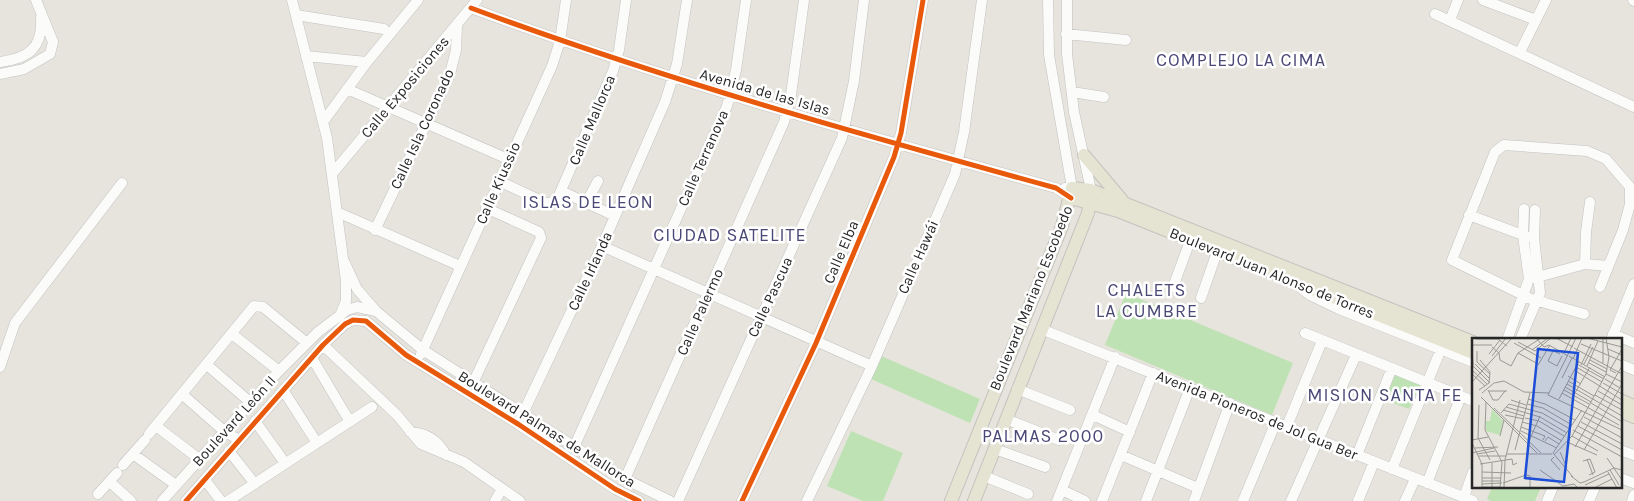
<svg xmlns="http://www.w3.org/2000/svg" width="1634" height="501" font-family="Karla,sans-serif">
	<style>
		.green { fill: #bee2b4 }
		.lines { fill: none; stroke-linecap: round; stroke-linejoin: round }
		.minor-casing { stroke: #c3c2c2; stroke-width: 11 }
		.major-casing { stroke: #c3c2bf; stroke-width: 14 }
		.minor { stroke: #fbfbfa; stroke-width: 10 }
		.major { stroke: #e5e4d2; stroke-width: 12 }
		.cycleway-casing { stroke: #fff; stroke-width: 8 }
		.cycleway { stroke: #e8590c; stroke-width: 5 }
		.labels { text-anchor: middle; stroke-width: 5; stroke-linejoin: round; paint-order: stroke }
		.street-label { font-size: 15px; fill: #272727; stroke: #fff }
		.quarter-label { font-size: 18px; letter-spacing: 1px; fill: #4a4876; stroke: #fff }
		.inset-road { fill: none; stroke: #9a9894; stroke-width: 1 }
		.view { fill: #1d4ed8; fill-opacity: 0.15; stroke: #1d4ed8; stroke-width: 2.5 }
		.inset-edge { fill: none; stroke: #272727; stroke-width: 2.5 }
	</style>
	<rect width="100%" height="100%" fill="#e6e4dc"/>
	<path class="green" d="M1126,293L1293,363L1272,415L1105,345Z
		M881,356L980,399L970,423L871,379Z
		M1395,374L1421,385L1409,409L1385,400Z
		M851,431L903,453L883,501H863L827,486Z
		M1492,487H1541L1535,501H1491L1487,499Z"/>
	<g class="lines">
		<g class="minor-casing">
			<path id="minor" d="M292,0L327,138L346,281V301L341,313
				M1048,0L1049,55L1072,188H1065
				M1067,0V54L1074,112L1091,190
				M1483,0L1536,20
				M1633,0L1634,1
				M471,8C662,79 859,134 1056,188L1071,198
				M1435,14L1634,107
				M296,15L384,29
				M1450,20L1458,0
				M1066,34L1126,40
				M1520,52L1546,0
				M306,56L367,62
				M0,62C29,58 43,48 41,17
				M0,74L24,69L50,54L53,42L36,0
				M347,89L508,159
				M1072,92L1104,97
				M323,122L367,62L418,0
				M332,174L477,0
				M499,181L546,203L556,202L613,71L619,50L626,0
				M561,191L615,216
				M586,203L598,181
				M337,212L460,266
				M1469,215L1528,237
				M375,230L450,74L456,50L457,26
				M602,246L872,366
				M344,261L357,289L376,311L423,350L625,479L670,501
				M1585,264L1608,266
				M1534,278L1585,264L1586,232L1590,202
				M1297,285L1310,295L1339,309L1473,362
				M1173,287L1190,241
				M1201,298L1217,252
				M1584,314L1531,299L1452,260L1495,152L1504,145L1587,151L1606,159L1630,187V204L1623,230L1600,287
				M1041,329L1473,501
				M1305,333L1473,401
				M232,334L279,371
				M1613,334L1634,343
				M1507,340L1529,279L1523,236L1524,209
				M1520,340L1540,293L1534,238L1535,210
				M1611,340L1634,284
				M323,345L397,415L421,444L464,462L520,501
				M421,354L552,66L560,41L566,0
				M312,358L350,422
				M1620,364L1634,370
				M207,365L250,402
				M0,367L15,323L122,183
				M474,381L541,238L539,232L486,208
				M1017,389L1070,410
				M283,390L317,443
				M183,395L224,431L239,440
				M1093,415L1130,432
				M1006,419L1059,440
				M255,421L285,463
				M518,424L602,246L665,102L677,64L687,0
				M156,426L199,459
				M1287,426L1322,341
				M410,432C427,433 438,440 446,455
				M149,434L254,306L263,307L307,343
				M575,445L727,106L736,70L746,0
				M995,449L1045,467
				M1620,450L1634,455
				M229,451L255,484
				M133,454L176,485
				M1121,455L1198,488
				M1357,455L1392,368
				M123,465L145,440
				M1392,469L1441,349
				M984,476L1028,494
				M1620,478L1634,483
				M625,479L784,122L791,95L804,0
				M205,480L221,501
				M110,482L131,501
				M1427,483L1461,396
				M1062,490L1085,501
				M98,494L117,473
				M1464,497L1473,472
				M162,501L279,371L318,332L347,310L357,307L376,311
				M186,501L323,345L345,324L353,320L366,321L406,355L518,424L615,489L639,501
				M228,501L372,407
				M495,501L502,489
				M678,501L842,138L854,81L864,0
				M742,501L816,343L894,157L901,133L923,0
				M807,501L872,366L955,174L964,132L982,0
				M1057,501L1115,357
				M1102,501L1153,373
				M1146,501L1190,388
				M1194,501L1230,403
				M1243,501L1276,422
				M1291,501L1356,355
				M1358,501L1374,462
				M1405,501L1415,479
				M1547,501L1553,487
				M1589,501L1595,487
				M1632,501L1634,495"/>
		</g>
		<g class="major-casing">
			<path id="major" d="M1084,155L1122,200
				M1071,198L1118,211L1473,353
				M1620,400L1634,406
				M1620,411L1634,417
				M951,501L1062,226L1072,188L1091,190L1473,342
				M974,501L1088,213L1091,195"/>
		</g>
		<use href="#minor" class="minor"/>
		<use href="#major" class="major"/>
		<g class="cycleway-casing">
			<path id="cycleway" d="M471,8C662,79 859,134 1056,188L1071,198
				M186,501L323,345L345,324L353,320L366,321L406,355L518,424L615,489L639,501
				M742,501L816,343L894,157L901,133L923,0"/>
		</g>
		<use href="#cycleway" class="cycleway"/>
	</g>
	<g class="labels">
		<g class="street-label">
			<text transform="translate(405 87) rotate(-50)" y="5">Calle Exposiciones</text>
			<text transform="translate(765 92) rotate(16)" y="5">Avenida de las Islas</text>
			<text transform="translate(592 120) rotate(-67)" y="5">Calle Mallorca</text>
			<text transform="translate(422 129) rotate(-65)" y="5">Calle Isla Coronado</text>
			<text transform="translate(703 158) rotate(-66)" y="5">Calle Terranova</text>
			<text transform="translate(498 183) rotate(-66)" y="5">Calle Kiussio</text>
			<text transform="translate(841 252) rotate(-67)" y="5">Calle Elba</text>
			<text transform="translate(918 257) rotate(-66)" y="5">Calle Hawái</text>
			<text transform="translate(590 271) rotate(-65)" y="5">Calle Irlanda</text>
			<text transform="translate(1272 273) rotate(22)" y="5">Boulevard Juan Alonso de Torres</text>
			<text transform="translate(770 297) rotate(-65)" y="5">Calle Pascua</text>
			<text transform="translate(1031 298) rotate(-68)" y="5">Boulevard Mariano Escobedo</text>
			<text transform="translate(700 312) rotate(-66)" y="5">Calle Palermo</text>
			<text transform="translate(1257 415) rotate(22)" y="5">Avenida Pioneros de Jol Gua Ber</text>
			<text transform="translate(234 421) rotate(-48)" y="5">Boulevard León II</text>
			<text transform="translate(547 429) rotate(32)" y="5">Boulevard Palmas de Mallorca</text>
		</g>
		<g class="quarter-label">
			<text x="1241" y="66">COMPLEJO LA CIMA</text>
			<text x="588" y="208">ISLAS DE LEON</text>
			<text x="730" y="241">CIUDAD SATELITE</text>
			<text x="1147" y="296">CHALETS<tspan x="1147" dy="21">LA CUMBRE</tspan></text>
			<text x="1385" y="401">MISION SANTA FE</text>
			<text x="1043" y="442">PALMAS 2000</text>
		</g>
	</g>
	<g transform="translate(1472 338)">
		<rect width="150" height="150" fill="#e6e4dc"/>
		<path d="M20,71L31,83L28,97L14,93V83H18Z" fill="#bee2b4"/>
		<path class="inset-road" d="M64,0L72,9L77,7L96,18M84,0L101,9M104,0L76,57L150,92M115,0L150,9M131,0V25M4,1H26L35,8M46,4L63,13L79,0M42,5L69,20M109,6L150,23M1,7H20M20,9L27,15L28,22L39,28L46,15L69,0M0,10L1,27M102,10L150,36M136,11L150,17M60,12L76,0M5,13V24L18,36M46,15L66,26M92,15L99,0M17,16L28,2M88,16L81,13L76,23L85,28L90,18M20,18L34,0M97,18L133,39M101,21L110,0M118,22L135,31M117,25L134,34M3,26L18,41M105,26L132,41M112,26L121,9M66,27L78,7M109,27L119,6M1,28L18,45M115,28L126,3M104,29L130,44M0,32L15,46M102,32L150,62M144,35L138,32L150,11M0,36L13,48M134,36L150,44M96,38L109,46M90,40L100,20M133,41L148,50M96,43L122,58M0,44L40,0M131,45L150,56M95,46L150,78M93,49L119,64M7,52L17,45L18,34L8,22M16,52L21,62H26L33,53M92,52L117,66M17,53H35M126,53L150,67M10,55L22,45L32,43L52,54L77,55M90,55L147,87M123,57L150,72M9,59L65,115M100,60L118,29M56,61L73,66L103,82M87,61L107,23M39,62L54,67M14,64L13,92L30,124L28,150M119,65L149,83M55,66L71,70L100,87M7,67L6,100L18,122M34,69L68,79L95,95M22,70L69,115M31,72L52,78M29,75L37,66L70,75L98,91M113,75L134,36L137,19L134,0M33,77L52,81M112,79L150,100M53,80L67,83L92,98M50,84L65,88L90,103M109,84L150,106M106,88L150,112M49,89L73,98L71,102M101,92L150,119M49,93L85,110M28,98L32,82M100,98L126,113M0,102L16,99M57,103L68,78M73,103L76,99L87,106M95,104L125,117M0,105L10,126V150M103,109L150,28M3,110L26,109M43,112L58,55M112,112L150,46M88,114L95,130M0,115L22,110M5,116L23,113M34,116H80M82,117L100,98L114,73M7,118H34M82,119L79,122L88,132M135,120L150,142M115,121L121,137M111,123L118,121L123,134L117,137M8,126L40,121L41,127L45,125M68,132L91,148L102,146L106,150M138,132L147,147M10,134L39,135M136,134L145,150M54,137L58,138V150M99,138L108,145L112,144M101,139L81,115L110,72M10,140H29M10,143H28M112,144L142,130L150,132M31,145L54,137M10,146L30,145M113,147L137,136M10,149H28M20,150V125M32,150L33,122L48,62M122,150L140,141"/>
		<path class="view" d="M66,11L106,15L92,144L53,140Z"/>
		<rect width="150" height="150" class="inset-edge"/>
	</g>
</svg>
